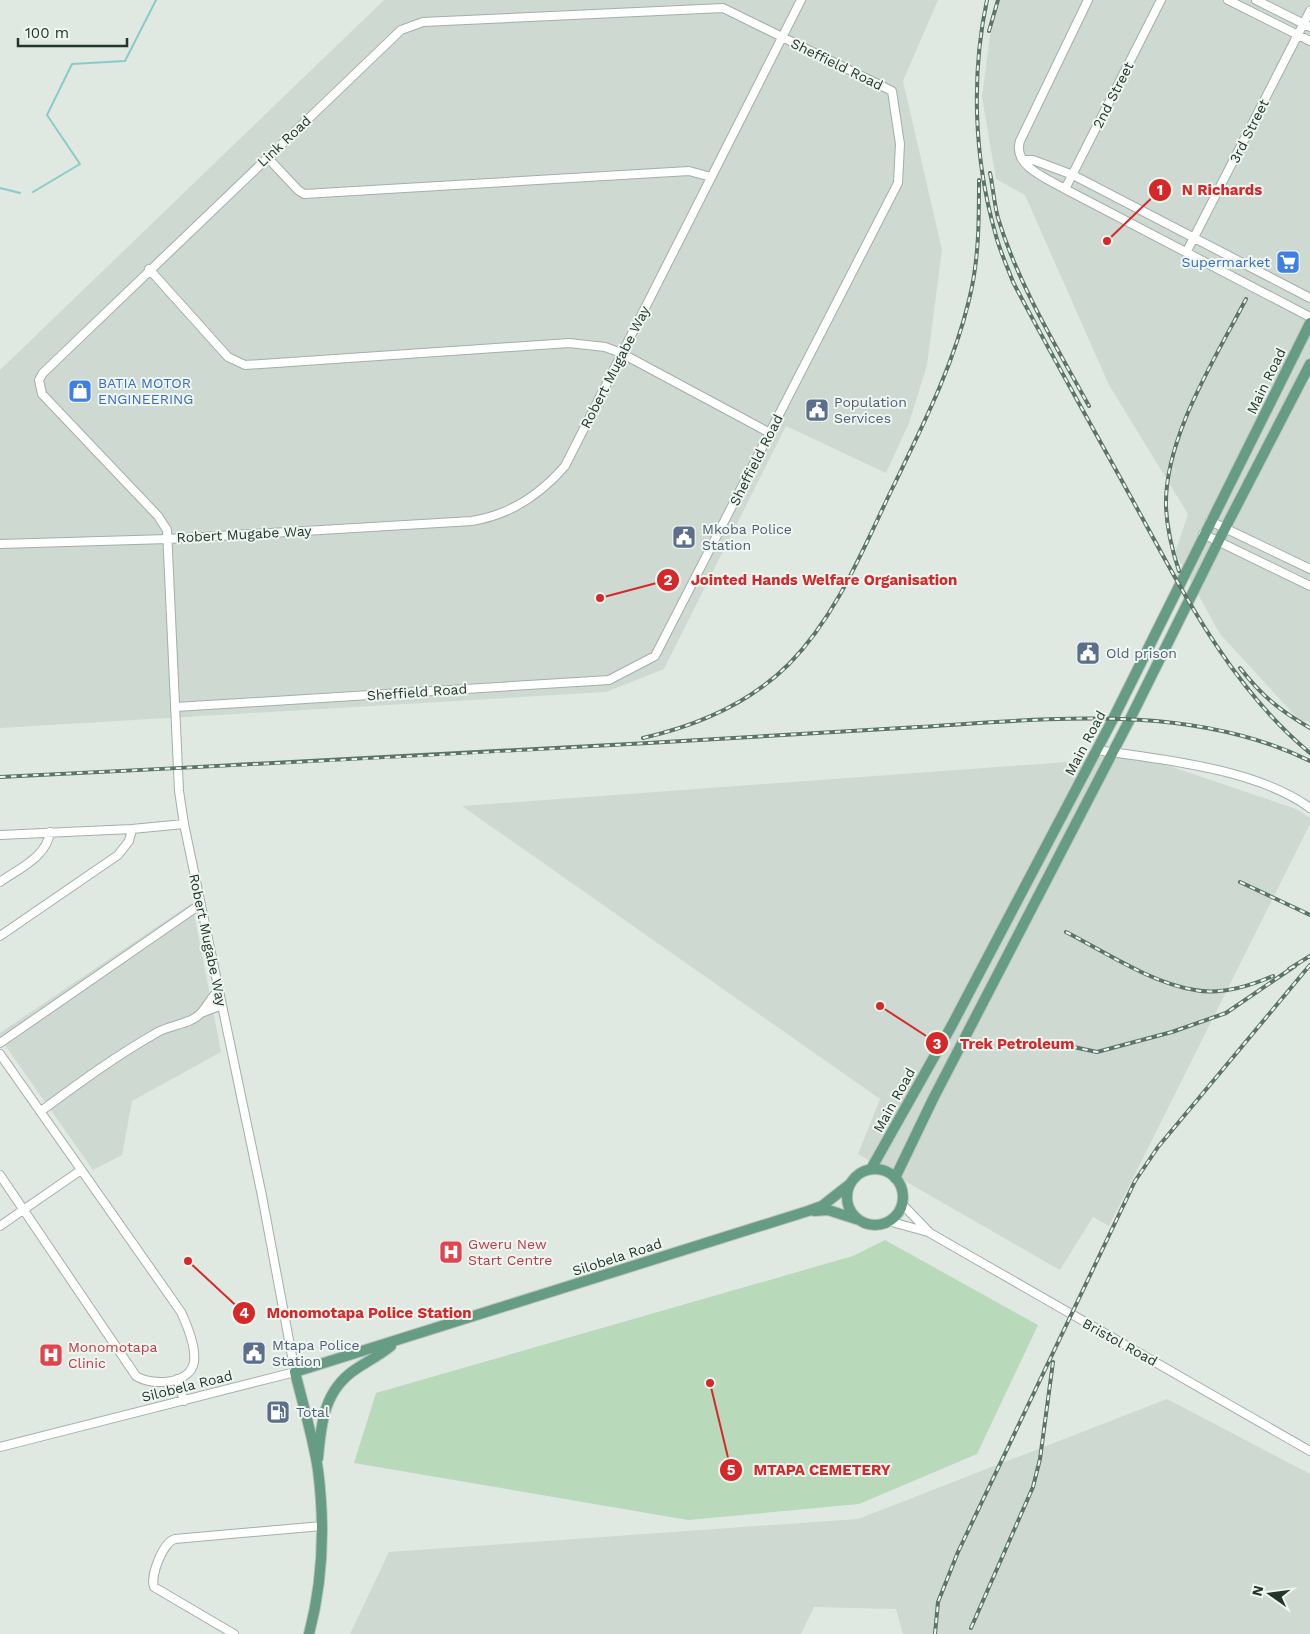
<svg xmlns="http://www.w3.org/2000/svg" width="1310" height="1634" font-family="'Work Sans',sans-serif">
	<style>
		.built { fill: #cdd9d1 }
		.green { fill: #b8d9ba }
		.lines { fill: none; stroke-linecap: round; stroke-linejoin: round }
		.stream { stroke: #89cbc8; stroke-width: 2 }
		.minor-casing { stroke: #a2b0a8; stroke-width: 10 }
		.major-casing { stroke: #bcc3c0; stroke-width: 12 }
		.minor { stroke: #fff; stroke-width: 8 }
		.major { stroke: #669c83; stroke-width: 10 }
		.rail-casing { stroke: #5b7368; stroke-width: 4 }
		.rail { stroke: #eff6f1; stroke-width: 2; stroke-dasharray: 5.5; stroke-linecap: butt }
		.labels { text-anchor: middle; stroke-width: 4; stroke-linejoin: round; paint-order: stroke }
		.street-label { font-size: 14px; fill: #21372d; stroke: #eff6f1 }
		.shop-label { font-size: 14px; fill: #366cbe; stroke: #eff6f1; text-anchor: end }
		.service-label { font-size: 14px; fill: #4e5e75; stroke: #eff6f1; text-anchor: start }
		.health-label { font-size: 14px; fill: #be3a42; stroke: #eff6f1; text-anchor: start }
		.leader { fill: none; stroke: #d62828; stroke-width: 2 }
		.callout-dot { fill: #d62828; stroke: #eff6f1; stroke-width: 2 }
		.mark-label { font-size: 15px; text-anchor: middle; font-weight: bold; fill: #fff }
		.callout-label { font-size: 15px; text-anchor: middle; font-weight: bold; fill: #d62828; stroke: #eff6f1; stroke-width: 4; stroke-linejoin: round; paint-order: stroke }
	</style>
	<rect width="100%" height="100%" fill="#dfe9e2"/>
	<path class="built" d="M384,0H938L903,81L942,250L927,365L909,423L886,473L786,426L664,669L606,692L0,728V370Z
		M999,0H1310V722L1299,720L1220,634L1175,553L1188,514L1109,385L1025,195L996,179L982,97L992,19Z
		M1128,752L1296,809L1310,818V824L1109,1226L1093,1217L1060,1270L858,1154L880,1099L462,806L1067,762Z
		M192,903L221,1052L132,1101L122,1155L93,1170L0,1038V1033Z
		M1167,1399L1310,1474V1634H903L896,1609L814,1607L801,1634H350L389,1552L858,1519Z"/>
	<path class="green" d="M885,1240L1038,1325L977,1454L859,1504L688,1520L354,1463L376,1393L853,1256Z"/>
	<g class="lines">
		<path class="stream" d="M0,188L20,193
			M33,192L80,164L47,115L72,64L125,61L156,0"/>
		<g class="minor-casing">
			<path id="minor" d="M1088,0L1020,141C1012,166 1048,179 1065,189L1310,317
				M1228,0L1310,41
				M1256,0L1310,27
				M267,157L298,190L304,194L689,171L711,177
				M1023,160H1033L1073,175L1310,298
				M1065,189L1161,0
				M1187,251L1310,11
				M149,269L228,357L245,365L569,343L605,347L621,353L770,433
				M1210,521L1310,569
				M1203,534L1310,586
				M0,544L168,539L472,521C509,515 540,495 565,466L801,0
				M1096,750C1160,759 1258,769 1310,808
				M0,835L132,829L184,824
				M0,882C18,869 47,857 50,832
				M0,936L118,855L129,841L132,829
				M201,1013L222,1005
				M0,1043L201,904
				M0,1054L181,1312C187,1325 196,1348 194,1362C190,1385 151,1386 136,1376L0,1175
				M41,1111C79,1083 117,1055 158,1032C171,1025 190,1024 200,1014C207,1007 211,997 219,990
				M902,1204L930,1233L1310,1451
				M888,1221L928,1232
				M0,1226L81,1170
				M177,1379L184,1401
				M0,1447L295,1372L262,1196L184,824L179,791L167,530L158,516L42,394L39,380L43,373L401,30L423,22L723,8L892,91L900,144L898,183L655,656L609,680L176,707
				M234,1634L154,1587C150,1576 163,1542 175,1539L322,1526"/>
		</g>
		<g class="major-casing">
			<path id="major" d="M871,1169L952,1025L1113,719L1310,323
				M847 1197a28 28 0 1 1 56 0a28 28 0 1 1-56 0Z
				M895,1178L933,1099L1130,719L1218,542L1310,364
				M814,1211L828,1210L856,1219
				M318,1458C321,1423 324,1390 356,1369C368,1361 380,1355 391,1346
				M309,1634C323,1581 325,1525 318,1470C313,1437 303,1405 295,1372L808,1211L822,1206L850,1184"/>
		</g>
		<use href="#minor" class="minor"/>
		<use href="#major" class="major"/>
		<g class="rail-casing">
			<path id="rail" d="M987,0C971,75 974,158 995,232C999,249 1007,266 1013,282C1052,356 1093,428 1133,501C1182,590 1230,687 1310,753
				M989,31L998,0
				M990,173C993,187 994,203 998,218C1018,284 1056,346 1089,406
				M1179,571C1172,550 1167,529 1166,507C1164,438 1215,359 1246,299
				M1240,668C1262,696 1279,710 1310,728
				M643,738C696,726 750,703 789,664C837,615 863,549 892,489C922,427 953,367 969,300C979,261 979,220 979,180
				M0,777C216,766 432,756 648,743C738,738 829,732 919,727C1049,719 1189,702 1310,761
				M1240,882L1310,915
				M1066,932C1105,952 1151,983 1195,990C1220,995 1250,986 1273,976
				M1289,969L1310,956
				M1050,1042L1097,1052L1172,1032L1226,1013L1295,966
				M971,1628L1033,1487L1040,1459L1053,1362
				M935,1634L938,1602L958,1552L1135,1181L1158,1147L1310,965"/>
		</g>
		<use href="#rail" class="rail"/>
	</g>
	<defs>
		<g id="supermarket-square" transform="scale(1.25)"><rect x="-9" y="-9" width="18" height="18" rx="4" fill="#3f7fe0" stroke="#eff6f1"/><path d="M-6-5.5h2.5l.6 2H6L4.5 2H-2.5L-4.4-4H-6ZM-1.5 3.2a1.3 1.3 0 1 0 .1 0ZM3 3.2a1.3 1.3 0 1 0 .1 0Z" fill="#fff"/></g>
		<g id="shop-square" transform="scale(1.25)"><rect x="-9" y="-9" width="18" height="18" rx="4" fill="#3f7fe0" stroke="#eff6f1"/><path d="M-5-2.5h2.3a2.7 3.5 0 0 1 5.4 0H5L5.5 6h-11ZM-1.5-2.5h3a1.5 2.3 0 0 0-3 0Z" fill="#fff"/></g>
		<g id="civic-square" transform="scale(1.25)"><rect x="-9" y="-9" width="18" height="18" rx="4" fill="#5c6f8a" stroke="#eff6f1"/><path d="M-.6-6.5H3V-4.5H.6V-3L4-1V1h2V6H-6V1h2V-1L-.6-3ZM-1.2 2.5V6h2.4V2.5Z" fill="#fff"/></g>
		<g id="hospital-square" transform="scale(1.25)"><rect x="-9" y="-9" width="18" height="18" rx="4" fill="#e0444e" stroke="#eff6f1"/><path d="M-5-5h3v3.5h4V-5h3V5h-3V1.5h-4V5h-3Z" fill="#fff"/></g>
		<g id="fuel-square" transform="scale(1.25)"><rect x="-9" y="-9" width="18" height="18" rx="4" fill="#5c6f8a" stroke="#eff6f1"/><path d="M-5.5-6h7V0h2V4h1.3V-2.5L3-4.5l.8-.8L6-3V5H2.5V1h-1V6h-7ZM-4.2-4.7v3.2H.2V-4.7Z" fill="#fff"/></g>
	</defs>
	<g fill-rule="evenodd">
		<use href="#supermarket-square" x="1288" y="262"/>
		<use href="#shop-square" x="80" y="391"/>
		<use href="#civic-square" x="817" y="410"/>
		<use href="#civic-square" x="684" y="537"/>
		<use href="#civic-square" x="1088" y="653"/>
		<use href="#hospital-square" x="451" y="1252"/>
		<use href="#civic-square" x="254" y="1353"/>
		<use href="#hospital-square" x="51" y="1355"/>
		<use href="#fuel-square" x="278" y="1412"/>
	</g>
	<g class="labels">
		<g class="street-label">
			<text transform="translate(837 64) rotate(26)" y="5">Sheffield Road</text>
			<text transform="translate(1113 95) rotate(-63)" y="5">2nd Street</text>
			<text transform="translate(1249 131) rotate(-63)" y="5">3rd Street</text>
			<text transform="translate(284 141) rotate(-43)" y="5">Link Road</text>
			<text transform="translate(615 367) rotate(-63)" y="5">Robert Mugabe Way</text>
			<text transform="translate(1266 381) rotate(-64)" y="5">Main Road</text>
			<text transform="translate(756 460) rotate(-63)" y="5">Sheffield Road</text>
			<text transform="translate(244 534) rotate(-3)" y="5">Robert Mugabe Way</text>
			<text transform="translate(417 692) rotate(-4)" y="5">Sheffield Road</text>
			<text transform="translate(1085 743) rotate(-62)" y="5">Main Road</text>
			<text transform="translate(208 940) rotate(78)" y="5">Robert Mugabe Way</text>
			<text transform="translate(894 1100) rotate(-61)" y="5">Main Road</text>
			<text transform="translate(617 1257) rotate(-18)" y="5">Silobela Road</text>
			<text transform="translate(1120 1342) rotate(29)" y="5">Bristol Road</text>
			<text transform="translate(187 1386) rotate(-14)" y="5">Silobela Road</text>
		</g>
		<g class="shop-label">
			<text x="1270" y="267">Supermarket</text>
			<text x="98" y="388" text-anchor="start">BATIA MOTOR<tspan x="98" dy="16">ENGINEERING</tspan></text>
		</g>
		<g class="service-label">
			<text x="834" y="407">Population<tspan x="834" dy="16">Services</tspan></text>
			<text x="702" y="534">Mkoba Police<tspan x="702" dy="16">Station</tspan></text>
			<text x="1106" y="658">Old prison</text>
			<text x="272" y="1350">Mtapa Police<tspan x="272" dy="16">Station</tspan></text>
			<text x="296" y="1417">Total</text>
		</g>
		<g class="health-label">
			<text x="468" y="1249">Gweru New<tspan x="468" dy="16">Start Centre</tspan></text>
			<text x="68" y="1352">Monomotapa<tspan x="68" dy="16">Clinic</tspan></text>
		</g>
	</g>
	<path class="leader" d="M1107 241L1160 190M600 598L668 580M880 1006L937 1043M188 1261L244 1313M710 1383L731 1470"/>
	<g class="callout-dot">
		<circle cx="1107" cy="241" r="5"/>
		<circle cx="600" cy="598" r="5"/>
		<circle cx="880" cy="1006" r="5"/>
		<circle cx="188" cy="1261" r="5"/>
		<circle cx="710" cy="1383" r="5"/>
		<circle cx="1160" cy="190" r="12"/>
		<circle cx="668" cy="580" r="12"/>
		<circle cx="937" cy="1043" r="12"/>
		<circle cx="244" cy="1313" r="12"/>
		<circle cx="731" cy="1470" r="12"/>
	</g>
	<g class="mark-label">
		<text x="1160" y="195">1</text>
		<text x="668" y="585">2</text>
		<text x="937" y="1049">3</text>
		<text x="244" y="1318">4</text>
		<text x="731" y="1475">5</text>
	</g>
	<g class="callout-label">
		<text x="1222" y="195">N Richards</text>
		<text x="824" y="585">Jointed Hands Welfare Organisation</text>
		<text x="1017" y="1049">Trek Petroleum</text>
		<text x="369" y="1318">Monomotapa Police Station</text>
		<text x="822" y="1475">MTAPA CEMETERY</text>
	</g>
	<g transform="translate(1270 1594) rotate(284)" stroke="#eff6f1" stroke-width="4" paint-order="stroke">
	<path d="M0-4L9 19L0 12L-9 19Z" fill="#21372d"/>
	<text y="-8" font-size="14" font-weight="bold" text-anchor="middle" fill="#21372d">N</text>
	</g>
	<path d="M18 38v8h109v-8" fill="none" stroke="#21372d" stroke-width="2.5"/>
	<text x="25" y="38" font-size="15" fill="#21372d" stroke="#eff6f1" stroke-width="4" paint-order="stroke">100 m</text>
</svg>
